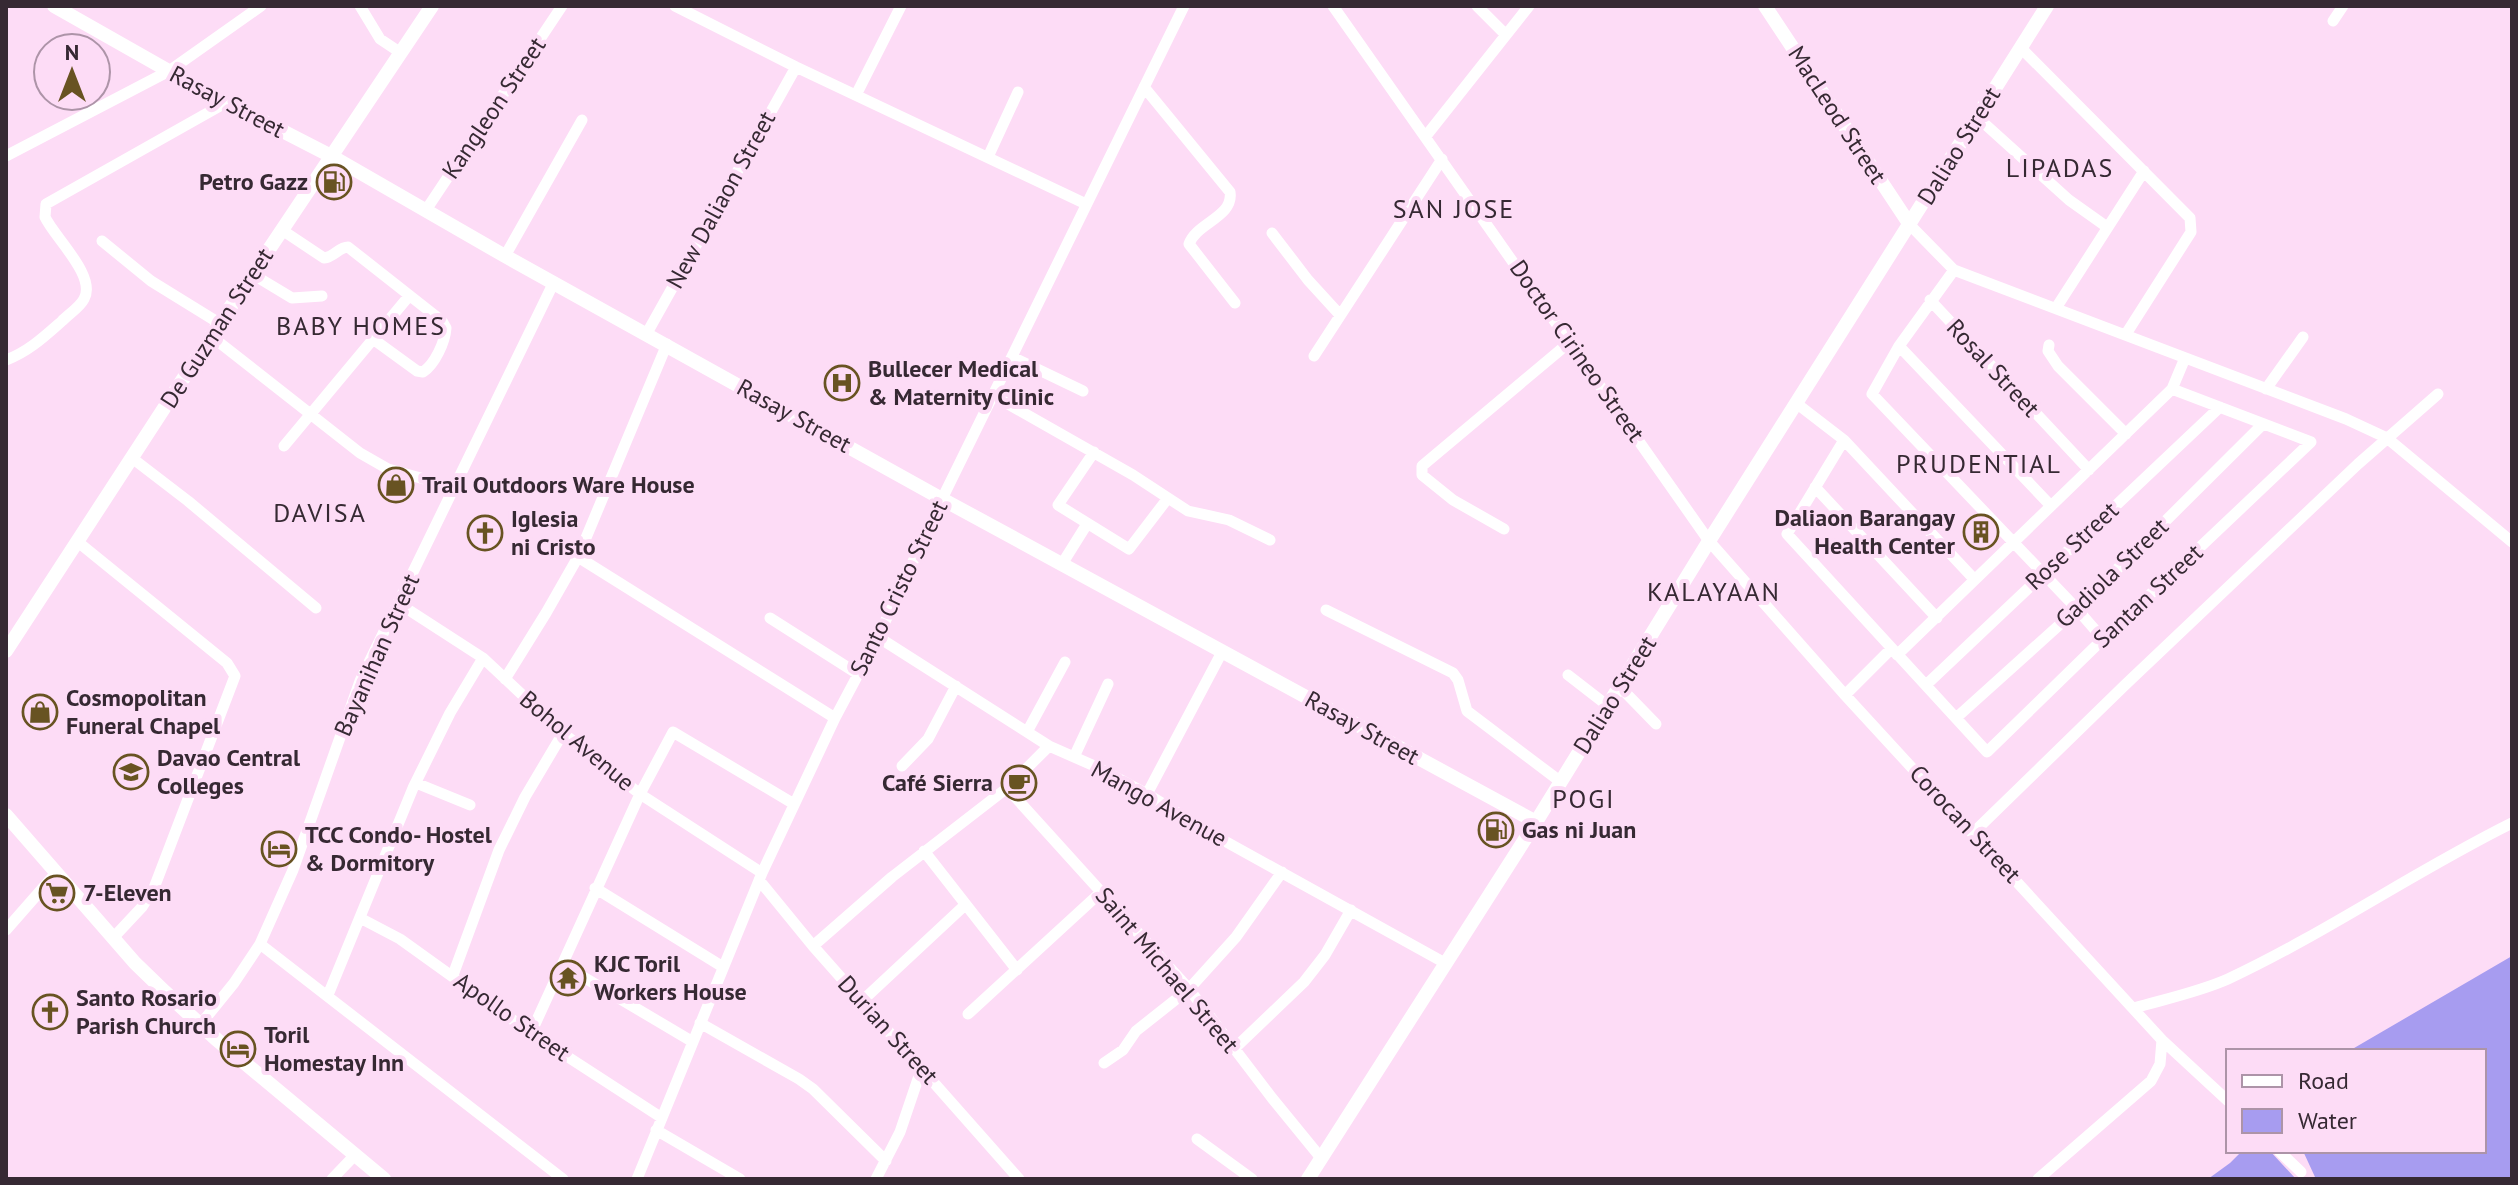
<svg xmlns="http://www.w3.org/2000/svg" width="2518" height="1185" font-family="'PT Sans',sans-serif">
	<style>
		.water { fill: #a79cf0 }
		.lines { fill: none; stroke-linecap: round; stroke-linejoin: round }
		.minor { stroke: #fff; stroke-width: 11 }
		.tertiary { stroke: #fff; stroke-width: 14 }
		.labels { text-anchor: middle; stroke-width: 8; stroke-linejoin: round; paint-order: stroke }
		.street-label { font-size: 24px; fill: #362933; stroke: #fddcf6 }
		.poi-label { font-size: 24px; font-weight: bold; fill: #362933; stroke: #fddcf6; text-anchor: start }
		.neighbourhood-label { font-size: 26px; letter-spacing: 2px; fill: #362933; stroke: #fddcf6 }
	</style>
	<rect width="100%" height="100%" fill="#fddcf6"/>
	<path class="water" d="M2512,956V1179H2313L2315,1177L2303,1151H2484V1051H2349Z
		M2242,1151H2270L2296,1179H2208L2230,1163Z"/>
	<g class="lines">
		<path class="minor" d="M360,6L380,39L401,53
			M675,6L796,67L1086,204
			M1333,6L1709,541L1845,695L2162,1040L2228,1101
			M1477,6L1506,35
			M2333,21L2343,6
			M2021,48L2190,218L2191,232L2126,334
			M1144,87L1230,192C1234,217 1196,223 1189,244L1235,303
			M856,95L901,6
			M1976,116L2069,200L2107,227
			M1426,136L1529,6
			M6,156L169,71L261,6
			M988,157L1018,92
			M426,210L562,6
			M1910,225L1954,270L2346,419L2387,438L2512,542
			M282,230L324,258C334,257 339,247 348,247L442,321L446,328C445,342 435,364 423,372L417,371L373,339
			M1272,233L1308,280L1340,315
			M102,241L151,281L219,323
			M505,256L582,120
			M1954,270L1899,346L1872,394L2077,609L2103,639
			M252,274L292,298L322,296
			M1930,300L2089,470
			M2056,308L2144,171
			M647,333L796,67
			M211,336L360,453L388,469L453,487
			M2049,345L2048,351L2058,366L2126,434
			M1899,346L2051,506
			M1314,356L1442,159
			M1012,357L1083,391
			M6,360C28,352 45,336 62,321C69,314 80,307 84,299C97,276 54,237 45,217L46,204L227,102
			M2266,389L2303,337
			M994,396L1133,475L1188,511L1229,520L1270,540
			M1796,403L1844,440L1974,579
			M1844,440L1787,534L1987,752L2103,639L2311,442L2172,389
			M284,446L409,296
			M1094,452L1058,505L1129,549L1168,498
			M132,458L188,501L316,608
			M1815,487L1937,618
			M1504,529L1453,500L1422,475V466L1571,341
			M78,542L227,663L235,676L154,888L142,907L113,938
			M578,557L835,718
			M1062,564L1087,524
			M398,603L483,658L563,733L640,794L762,873
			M1326,610L1453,673L1458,680L1467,711L1561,782
			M770,618L858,674
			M878,637L1049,746L1099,768L1147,794L1212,834L1445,963
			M1897,655L2172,389L2185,358
			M1568,675L1608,706
			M505,679L546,613L578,557L667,344
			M1926,685L2220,407
			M1620,687L1656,724
			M1845,695L1891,649
			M1956,718L2077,609L2263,424
			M1027,732L1065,662
			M1074,757L1108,684
			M902,766L928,739L956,686
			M416,783L470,805
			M1007,788L1189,989L1272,1098L1321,1158
			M1147,794L1222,652
			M1973,833L2125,685L2358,464L2438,394
			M924,851L1017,970
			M759,880L813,946L1019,1179
			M595,888L723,967
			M360,918L400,939L531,1033L662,1118
			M6,930L56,873
			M260,944L563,1179
			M813,946L892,877L1007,788L1049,746
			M563,965L693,1042
			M453,975L499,850L525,797L563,733
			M328,995L413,788L450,713L483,658
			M862,1001L965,905
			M2134,1008C2165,999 2199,992 2228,979C2326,933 2415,871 2512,823
			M968,1014L1101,892
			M700,1023L799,1079L813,1089L886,1161
			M200,1025L234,983L260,944L293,870L360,681L554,282
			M531,1033L640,794L673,732L794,804
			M1235,1048L1304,982L1325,955L1351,910
			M1104,1063L1123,1050L1136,1031L1189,989L1236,937L1282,872
			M656,1130L740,1179
			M1197,1139L1252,1179
			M2279,1151L2301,1172
			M332,1179L355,1155
			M637,1179L762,873L835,718L878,637L942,499L1184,6
			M876,1179L900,1132L922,1067
			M2038,1179L2151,1081L2160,1064L2162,1040"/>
		<path class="tertiary" d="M54,6L197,87L333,157L505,256L942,499L1536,822
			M1765,6L1910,225
			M6,651L211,336L432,6
			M6,815L135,963L165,992L216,1039L384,1179
			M1308,1179L1536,822L1709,541L2047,6"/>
	</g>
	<defs>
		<g id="fuel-ring" transform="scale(1.8)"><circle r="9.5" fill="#fddcf6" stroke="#685322" stroke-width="1.5"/><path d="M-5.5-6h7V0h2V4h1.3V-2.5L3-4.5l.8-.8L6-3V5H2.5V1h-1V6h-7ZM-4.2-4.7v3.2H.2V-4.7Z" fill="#685322"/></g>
		<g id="hospital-ring" transform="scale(1.8)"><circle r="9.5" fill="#fddcf6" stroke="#685322" stroke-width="1.5"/><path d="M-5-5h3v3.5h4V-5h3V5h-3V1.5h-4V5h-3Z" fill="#685322"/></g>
		<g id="shop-ring" transform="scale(1.8)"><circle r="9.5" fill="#fddcf6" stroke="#685322" stroke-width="1.5"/><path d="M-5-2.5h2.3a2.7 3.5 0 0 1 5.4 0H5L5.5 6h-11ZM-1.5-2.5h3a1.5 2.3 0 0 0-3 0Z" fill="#685322"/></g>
		<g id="building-ring" transform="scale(1.8)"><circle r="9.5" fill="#fddcf6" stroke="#685322" stroke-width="1.5"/><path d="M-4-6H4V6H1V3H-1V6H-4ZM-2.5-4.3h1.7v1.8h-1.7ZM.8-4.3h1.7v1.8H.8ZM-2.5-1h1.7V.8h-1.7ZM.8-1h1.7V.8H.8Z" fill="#685322"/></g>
		<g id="church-ring" transform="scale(1.8)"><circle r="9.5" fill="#fddcf6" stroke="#685322" stroke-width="1.5"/><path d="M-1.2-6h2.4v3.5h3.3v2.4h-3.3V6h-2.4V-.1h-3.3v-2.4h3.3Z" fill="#685322"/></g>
		<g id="university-ring" transform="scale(1.8)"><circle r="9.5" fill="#fddcf6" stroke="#685322" stroke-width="1.5"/><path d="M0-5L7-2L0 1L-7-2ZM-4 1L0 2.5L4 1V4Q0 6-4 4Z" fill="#685322"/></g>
		<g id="cafe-ring" transform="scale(1.8)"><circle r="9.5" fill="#fddcf6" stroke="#685322" stroke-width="1.5"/><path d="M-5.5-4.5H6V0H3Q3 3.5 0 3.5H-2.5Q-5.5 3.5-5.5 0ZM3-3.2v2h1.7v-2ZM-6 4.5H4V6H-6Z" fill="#685322"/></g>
		<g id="hotel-ring" transform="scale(1.8)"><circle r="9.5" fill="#fddcf6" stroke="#685322" stroke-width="1.5"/><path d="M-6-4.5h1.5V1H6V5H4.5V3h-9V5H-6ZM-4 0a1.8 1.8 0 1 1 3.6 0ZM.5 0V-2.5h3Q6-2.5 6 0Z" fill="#685322"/></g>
		<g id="supermarket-ring" transform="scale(1.8)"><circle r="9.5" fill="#fddcf6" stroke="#685322" stroke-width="1.5"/><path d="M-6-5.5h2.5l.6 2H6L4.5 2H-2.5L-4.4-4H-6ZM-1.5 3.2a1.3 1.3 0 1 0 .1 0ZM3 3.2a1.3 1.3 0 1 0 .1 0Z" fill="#685322"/></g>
		<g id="temple-ring" transform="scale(1.8)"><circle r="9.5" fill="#fddcf6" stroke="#685322" stroke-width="1.5"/><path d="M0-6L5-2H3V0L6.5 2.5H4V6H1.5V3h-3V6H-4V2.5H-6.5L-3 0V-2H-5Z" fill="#685322"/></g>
	</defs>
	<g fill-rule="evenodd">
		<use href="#fuel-ring" x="334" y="182"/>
		<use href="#hospital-ring" x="842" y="383"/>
		<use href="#shop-ring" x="396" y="485"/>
		<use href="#building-ring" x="1981" y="532"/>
		<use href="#church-ring" x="485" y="533"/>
		<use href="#shop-ring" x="40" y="712"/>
		<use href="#university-ring" x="131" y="772"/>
		<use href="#cafe-ring" x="1019" y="783"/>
		<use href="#fuel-ring" x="1496" y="830"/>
		<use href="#hotel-ring" x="279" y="849"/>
		<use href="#supermarket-ring" x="57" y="893"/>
		<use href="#temple-ring" x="568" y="978"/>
		<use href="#church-ring" x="50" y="1012"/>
		<use href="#hotel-ring" x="238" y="1049"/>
	</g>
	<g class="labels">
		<g class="street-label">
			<text transform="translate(227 102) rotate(28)" y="8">Rasay Street</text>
			<text transform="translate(494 108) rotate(-56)" y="8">Kangleon Street</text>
			<text transform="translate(1837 115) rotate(57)" y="8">MacLeod Street</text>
			<text transform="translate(1959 146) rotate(-58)" y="8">Daliao Street</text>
			<text transform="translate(721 200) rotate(-61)" y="8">New Daliaon Street</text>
			<text transform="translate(217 328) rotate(-57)" y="8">De Guzman Street</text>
			<text transform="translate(1577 351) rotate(55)" y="8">Doctor Cirineo Street</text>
			<text transform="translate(1993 368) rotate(47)" y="8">Rosal Street</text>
			<text transform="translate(794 416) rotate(29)" y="8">Rasay Street</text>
			<text transform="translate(2072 546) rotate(-43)" y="8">Rose Street</text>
			<text transform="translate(2112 573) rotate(-44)" y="8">Gadiola Street</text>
			<text transform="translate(899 588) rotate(-64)" y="8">Santo Cristo Street</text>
			<text transform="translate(2148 596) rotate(-43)" y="8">Santan Street</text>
			<text transform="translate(377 655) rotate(-66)" y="8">Bayanihan Street</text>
			<text transform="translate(1615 695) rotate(-58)" y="8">Daliao Street</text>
			<text transform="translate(1362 728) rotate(29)" y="8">Rasay Street</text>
			<text transform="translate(577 741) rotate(40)" y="8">Bohol Avenue</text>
			<text transform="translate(1159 804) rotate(29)" y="8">Mango Avenue</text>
			<text transform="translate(1965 824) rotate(47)" y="8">Corocan Street</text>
			<text transform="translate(1167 970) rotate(50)" y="8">Saint Michael Street</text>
			<text transform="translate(512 1017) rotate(35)" y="8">Apollo Street</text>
			<text transform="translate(888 1030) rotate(48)" y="8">Durian Street</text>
		</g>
		<g class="poi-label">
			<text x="308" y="190" text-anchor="end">Petro Gazz</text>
			<text x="868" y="377">Bullecer Medical<tspan x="868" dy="28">&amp; Maternity Clinic</tspan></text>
			<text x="422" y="493">Trail Outdoors Ware House</text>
			<text x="1955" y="526" text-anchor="end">Daliaon Barangay<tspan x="1955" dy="28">Health Center</tspan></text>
			<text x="511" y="527">Iglesia<tspan x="511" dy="28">ni Cristo</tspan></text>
			<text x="66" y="706">Cosmopolitan<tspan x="66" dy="28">Funeral Chapel</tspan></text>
			<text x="157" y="766">Davao Central<tspan x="157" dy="28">Colleges</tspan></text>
			<text x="993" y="791" text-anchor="end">Café Sierra</text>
			<text x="1522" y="838">Gas ni Juan</text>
			<text x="305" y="843">TCC Condo- Hostel<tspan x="305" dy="28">&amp; Dormitory</tspan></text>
			<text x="83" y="901">7-Eleven</text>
			<text x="594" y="972">KJC Toril<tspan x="594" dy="28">Workers House</tspan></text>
			<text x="76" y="1006">Santo Rosario<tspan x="76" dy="28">Parish Church</tspan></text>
			<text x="264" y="1043">Toril<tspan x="264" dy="28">Homestay Inn</tspan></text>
		</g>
		<g class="neighbourhood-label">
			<text x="2060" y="177">LIPADAS</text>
			<text x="1454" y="218">SAN JOSE</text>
			<text x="361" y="335">BABY HOMES</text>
			<text x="1979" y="473">PRUDENTIAL</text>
			<text x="320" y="522">DAVISA</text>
			<text x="1714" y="601">KALAYAAN</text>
			<text x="1584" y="808">POGI</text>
		</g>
	</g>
	<rect width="2518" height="1185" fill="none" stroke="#362933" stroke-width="16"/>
	<rect x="2226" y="1049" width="260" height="104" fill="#fddcf6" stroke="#ad94a8" stroke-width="2"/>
	<rect x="2242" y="1075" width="40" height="12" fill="#ffffff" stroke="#ad94a8" stroke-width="2"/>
	<text x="2298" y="1089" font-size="24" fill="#362933">Road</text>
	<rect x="2242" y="1109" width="40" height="24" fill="#a79cf0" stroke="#ad94a8" stroke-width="2"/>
	<text x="2298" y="1129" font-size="24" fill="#362933">Water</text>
	<g transform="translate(72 72)"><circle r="38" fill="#fddcf6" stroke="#ad94a8" stroke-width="2"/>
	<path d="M0-6L14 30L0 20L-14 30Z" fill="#685322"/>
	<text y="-12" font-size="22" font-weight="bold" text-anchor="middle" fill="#362933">N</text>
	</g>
</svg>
